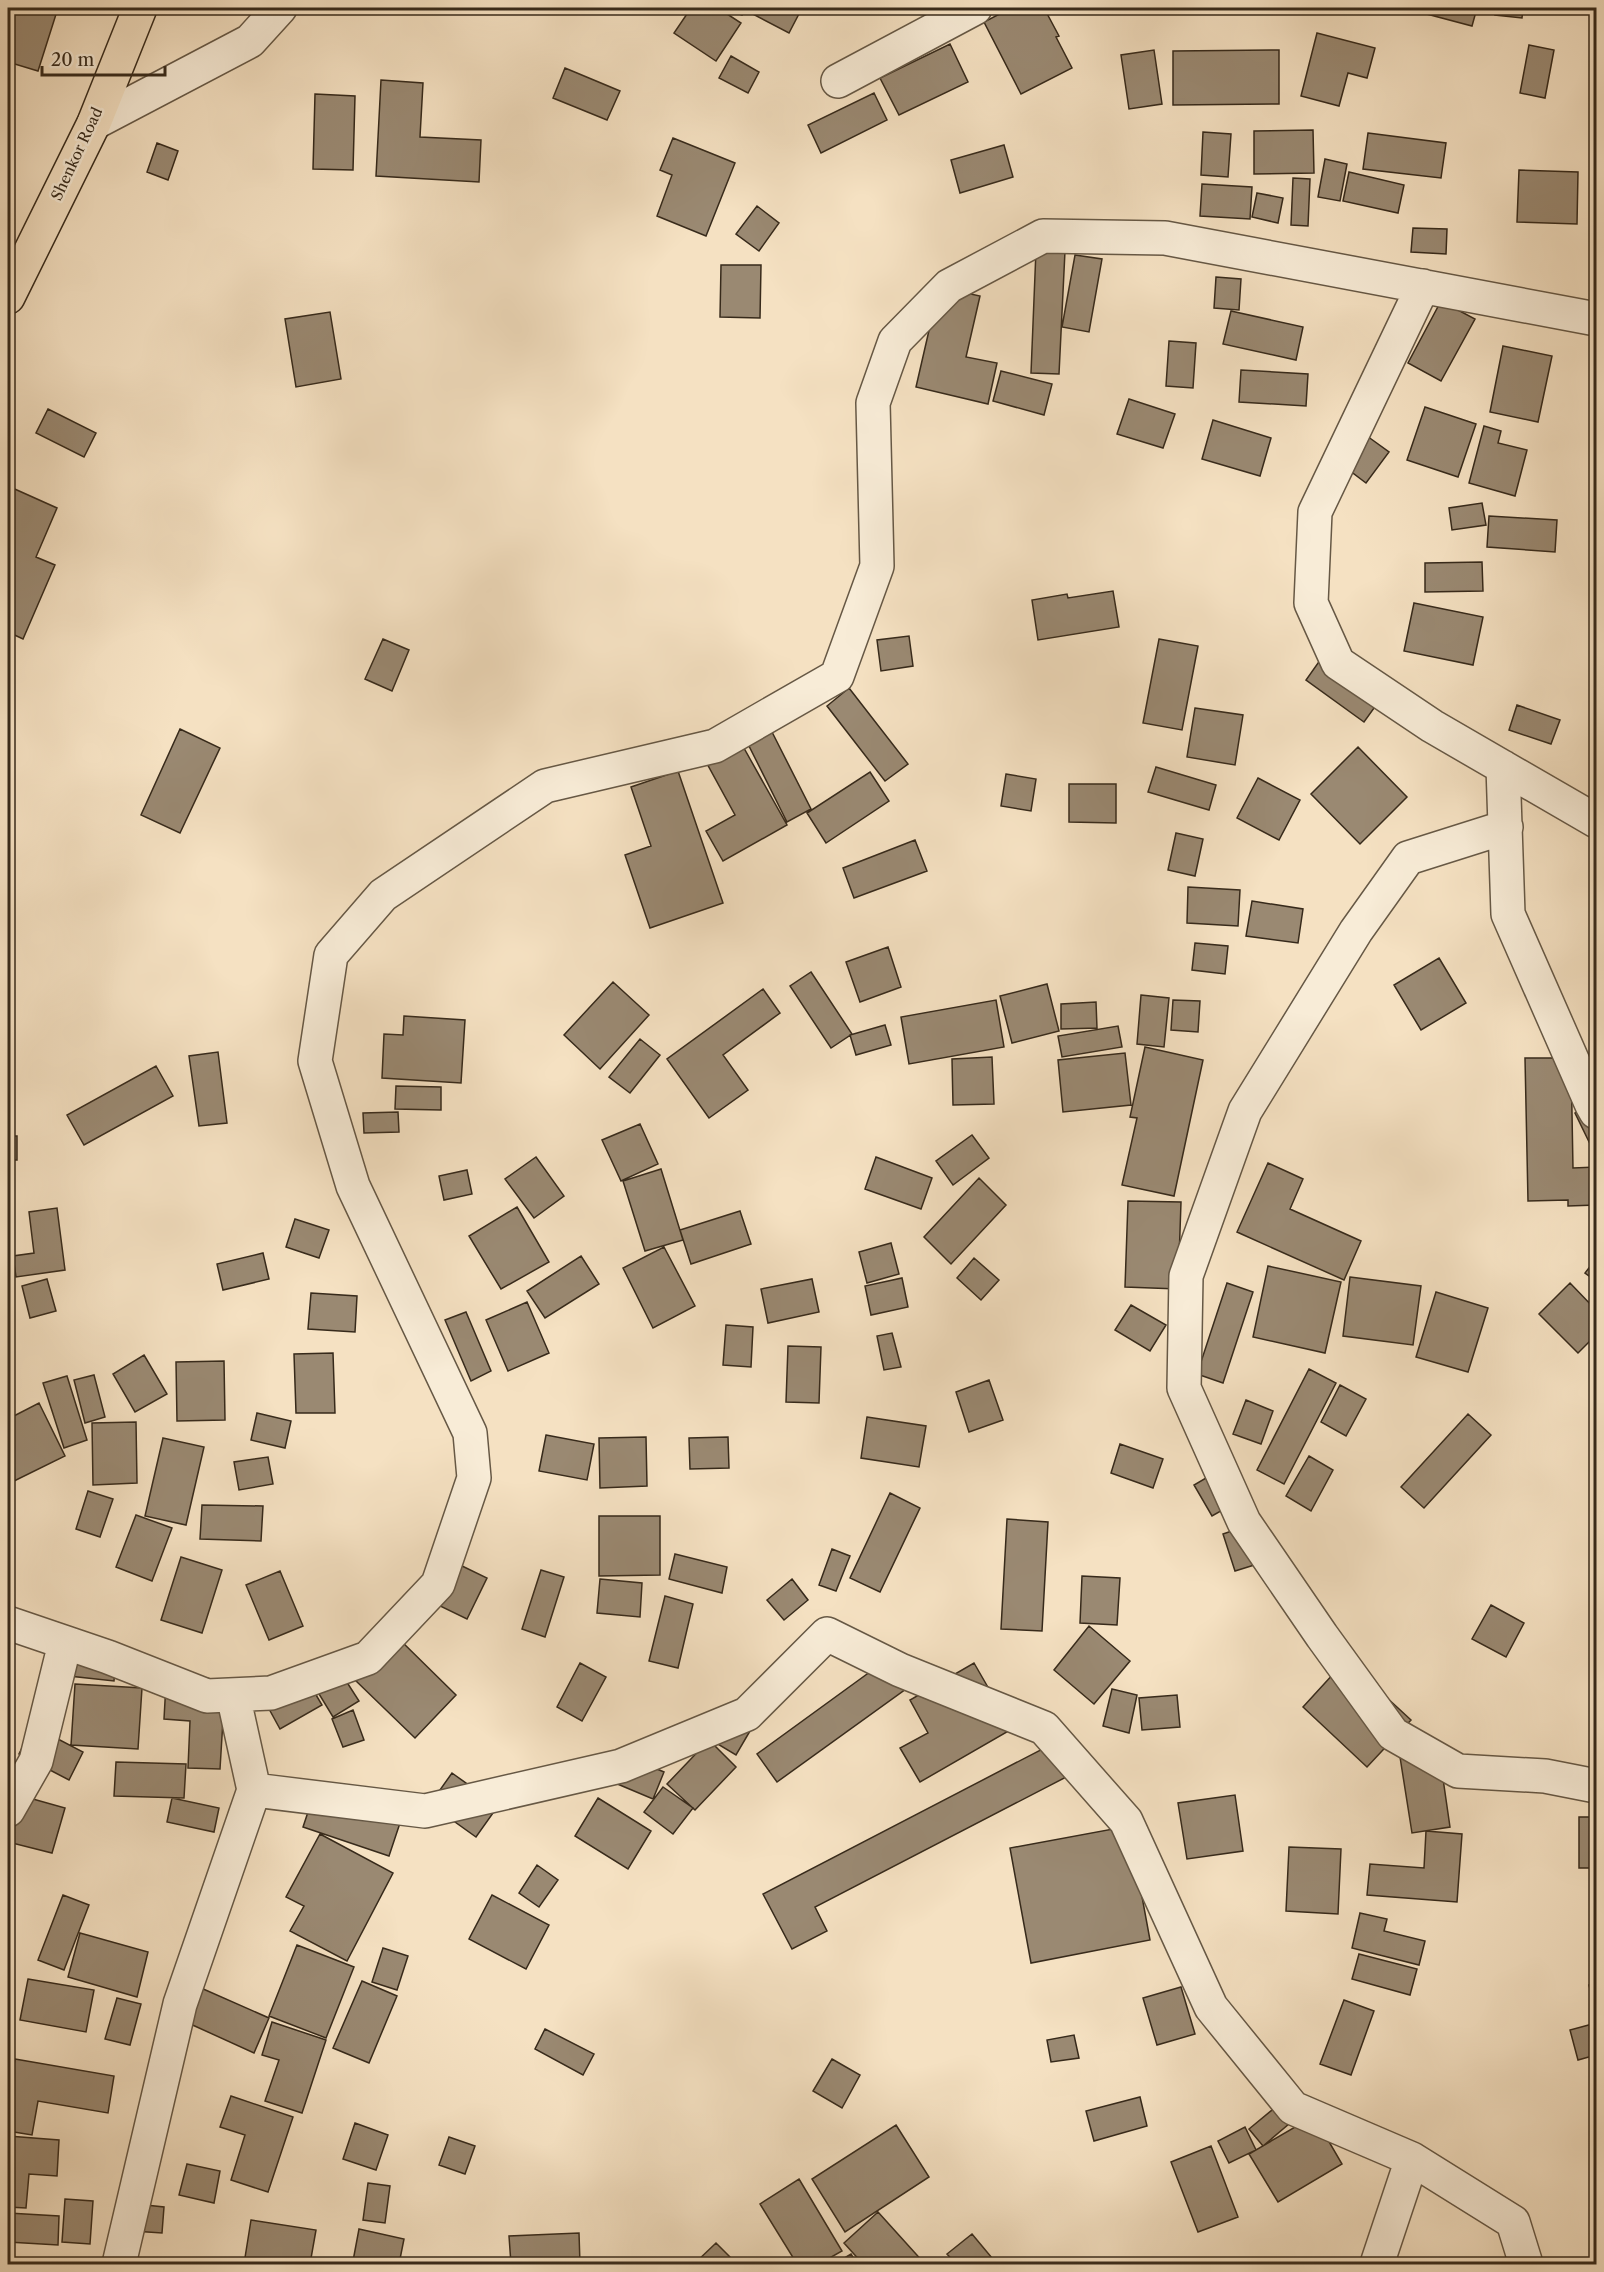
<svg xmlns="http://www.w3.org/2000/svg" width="1604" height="2272" font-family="'Libre Caslon Text',serif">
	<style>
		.building { fill: #9a8972; stroke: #372a1b; stroke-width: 1.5 }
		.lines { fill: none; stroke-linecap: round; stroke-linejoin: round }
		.minor-casing { stroke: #665845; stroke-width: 36 }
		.major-casing { stroke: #372a1b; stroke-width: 36 }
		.minor { stroke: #f8ecd7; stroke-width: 33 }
		.major { stroke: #f5e1c2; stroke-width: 33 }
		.labels { text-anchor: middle; stroke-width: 5; stroke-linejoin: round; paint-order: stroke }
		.street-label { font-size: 15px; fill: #372a1b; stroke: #f8ecd7 }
	</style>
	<rect width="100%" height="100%" fill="#f5e1c2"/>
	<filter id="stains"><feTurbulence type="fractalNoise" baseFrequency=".00333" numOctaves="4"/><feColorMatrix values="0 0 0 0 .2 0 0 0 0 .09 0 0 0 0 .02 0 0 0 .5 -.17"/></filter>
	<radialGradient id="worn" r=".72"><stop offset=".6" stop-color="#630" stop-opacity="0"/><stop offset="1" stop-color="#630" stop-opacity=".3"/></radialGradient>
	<path class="building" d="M8,8H58L38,71L8,62Z
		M691,8H718L741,23L716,61L674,33Z
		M722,8H745L742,15Z
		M746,8H802L789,33L745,10Z
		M1011,8H1044L1059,36L1056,37L1072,68L1021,94L984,22Z
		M1301,8H1325L1324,13Z
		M1404,8H1477L1472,26Z
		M1496,8H1523L1522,18L1495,15Z
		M1317,33L1375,48L1367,78L1348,73L1339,106L1301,96Z
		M950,44L968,82L899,115L880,78Z
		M1529,45L1554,50L1545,98L1520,93Z
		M1154,50L1162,104L1129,109L1121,55Z
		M1279,50V104L1173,105V51Z
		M731,56L759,72L748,93L719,78Z
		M565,68L620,91L607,120L553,98Z
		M381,80L423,83L420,137L481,140L479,182L376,176Z
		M874,93L887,120L821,153L808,125Z
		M315,94L355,96L353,170L313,169Z
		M1313,130L1314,173L1254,174V131Z
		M1203,132L1231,134L1228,177L1201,175Z
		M1368,133L1446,143L1441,178L1363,169Z
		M673,138L735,163L706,236L657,216L672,175L660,170Z
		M157,143L178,151L168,180L147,172Z
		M1004,145L1013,177L960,193L951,160Z
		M1325,159L1347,164L1340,201L1318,197Z
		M1519,170L1578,172L1577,224L1517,222Z
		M1349,172L1404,185L1398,213L1343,201Z
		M1293,178L1310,179L1308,226L1291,225Z
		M1202,184L1252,187L1250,219L1200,216Z
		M1257,193L1283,198L1278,223L1252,217Z
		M757,206L779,223L759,251L736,234Z
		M1413,228L1447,229L1446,254L1411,252Z
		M1036,250L1065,251L1059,374L1031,373Z
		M1075,255L1102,259L1089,332L1062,327Z
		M721,265H761L760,318L720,317Z
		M1216,277L1241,279L1239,310L1214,308Z
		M939,287L980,296L966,357L997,363L988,404L916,387Z
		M1441,301L1475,319L1441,381L1408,363Z
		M1231,311L1303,327L1296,360L1223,344Z
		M330,312L341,379L296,387L285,319Z
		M1169,341L1196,343L1193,388L1166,386Z
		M1503,346L1552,356L1538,422L1490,412Z
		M1241,370L1308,374L1306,406L1239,402Z
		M1001,371L1052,384L1044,415L993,401Z
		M1129,399L1175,414L1163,448L1117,434Z
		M1425,407L1476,424L1458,477L1407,460Z
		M48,409L96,433L84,457L36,433Z
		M1213,420L1271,438L1260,476L1202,459Z
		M1484,426L1501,431L1498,443L1527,450L1515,496L1469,483Z
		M1367,436L1389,452L1366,483L1345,467Z
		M8,486L57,508L36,557L55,565L23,639L8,632Z
		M1482,503L1486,525L1452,530L1449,508Z
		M1489,516L1557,520L1555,552L1487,547Z
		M1482,562L1483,591L1425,592V563Z
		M1113,591L1119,627L1038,640L1032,600L1067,594L1068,598Z
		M1414,603L1483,617L1473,665L1404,651Z
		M909,636L913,666L881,671L877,640Z
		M383,639L409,650L392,691L365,679Z
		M1159,639L1198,646L1182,730L1143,723Z
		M1323,656L1382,697L1364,722L1306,680Z
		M849,688L908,764L885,781L827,706Z
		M1517,705L1560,720L1551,744L1509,730Z
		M1195,708L1243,715L1235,765L1187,757Z
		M180,729L220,748L180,833L141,815Z
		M771,730L811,809L787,822L747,742Z
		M740,741L787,825L723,861L706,831L735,815L705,760Z
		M1358,747L1407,797L1360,844L1311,794Z
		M1156,767L1216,785L1209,810L1148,792Z
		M678,771L723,903L650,928L625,855L651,846L631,787Z
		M870,772L889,801L826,843L807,813Z
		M1006,774L1036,779L1031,811L1001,806Z
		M1258,778L1300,800L1279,840L1237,818Z
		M1069,784H1116V823L1069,822Z
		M1176,833L1203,839L1195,876L1168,870Z
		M915,840L927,871L854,898L843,868Z
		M1188,887L1240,890L1238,926L1187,923Z
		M1252,901L1303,909L1298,943L1246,936Z
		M1195,943L1228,946L1225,974L1192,970Z
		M888,947L901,987L860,1002L846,962Z
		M1439,958L1466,1003L1421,1030L1394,985Z
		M811,972L852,1034L831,1048L790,986Z
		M613,982L649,1015L600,1069L564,1035Z
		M1047,984L1059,1031L1012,1043L1000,996Z
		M763,989L780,1013L723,1055L748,1090L709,1118L667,1059Z
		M1141,995L1169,998L1164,1047L1137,1044Z
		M996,1000L1004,1047L909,1064L901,1017Z
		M1173,1000L1200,1001L1198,1032L1171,1030Z
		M1096,1002L1097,1028L1061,1029V1004Z
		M404,1016L465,1020L461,1083L382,1078L384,1034L403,1035Z
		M885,1025L891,1045L856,1055L850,1035Z
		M1118,1026L1122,1047L1062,1057L1058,1036Z
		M640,1039L660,1055L630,1093L609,1077Z
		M1145,1047L1203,1060L1174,1196L1122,1185L1137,1118L1130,1117Z
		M218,1052L227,1123L199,1126L189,1056Z
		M1125,1053L1131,1105L1063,1112L1058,1060Z
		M992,1057L994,1104L953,1105L952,1059Z
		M1525,1058H1571L1573,1168L1596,1167V1205L1568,1206V1200L1528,1201Z
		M156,1066L173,1096L84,1145L67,1115Z
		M396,1086L441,1087V1110L395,1109Z
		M1596,1102V1148L1593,1150L1575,1113Z
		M398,1112L399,1132L364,1133L363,1113Z
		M640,1124L658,1164L621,1181L602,1140Z
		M972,1135L989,1158L953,1185L936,1161Z
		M8,1136H17V1160H8Z
		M536,1157L564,1196L534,1218L505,1179Z
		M876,1157L932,1178L921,1209L865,1189Z
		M1268,1163L1303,1179L1290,1209L1361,1241L1344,1280L1237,1232Z
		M661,1169L683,1240L645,1251L623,1181Z
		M467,1170L472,1194L444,1200L439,1176Z
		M979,1178L1006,1205L951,1264L924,1237Z
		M1128,1201L1181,1202L1178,1289L1125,1287Z
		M517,1207L549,1262L501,1289L469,1236Z
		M57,1208L65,1270L16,1277L13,1256L34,1253L29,1212Z
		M740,1211L751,1244L691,1264L680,1230Z
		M295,1219L329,1230L319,1258L286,1247Z
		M891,1243L899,1274L867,1283L859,1252Z
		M664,1247L695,1306L653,1328L623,1268Z
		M263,1253L269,1279L223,1290L217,1264Z
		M581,1256L599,1284L545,1318L527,1291Z
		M974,1258L999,1280L981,1300L957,1278Z
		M1596,1259V1281L1585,1273Z
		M1268,1266L1341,1282L1325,1353L1253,1337Z
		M1350,1277L1421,1286L1413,1345L1343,1336Z
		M902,1278L908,1307L871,1315L865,1286Z
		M47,1279L56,1311L30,1318L22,1286Z
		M812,1279L819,1312L768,1323L761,1289Z
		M1227,1283L1253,1292L1223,1383L1197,1374Z
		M1570,1283L1596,1310V1335L1578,1353L1539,1314Z
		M1436,1292L1488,1308L1468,1372L1416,1357Z
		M311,1293L357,1296L355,1332L308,1329Z
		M527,1302L549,1353L508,1371L486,1320Z
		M1131,1305L1166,1325L1150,1351L1115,1330Z
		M466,1312L491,1371L471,1381L445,1320Z
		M726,1325L753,1327L751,1367L723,1365Z
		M892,1333L901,1367L884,1370L877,1336Z
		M788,1346L821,1347L819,1403L786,1402Z
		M333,1353L335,1413H296L294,1354Z
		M144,1355L167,1394L135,1412L113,1374Z
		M224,1361L225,1420L177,1421L176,1362Z
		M1309,1369L1336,1383L1284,1484L1257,1470Z
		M94,1375L105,1417L85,1423L74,1380Z
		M67,1376L87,1440L64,1448L43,1383Z
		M989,1380L1003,1420L969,1432L956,1392Z
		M1340,1385L1366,1399L1346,1436L1321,1422Z
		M1246,1400L1273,1411L1261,1444L1233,1434Z
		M39,1403L65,1456L8,1484V1419Z
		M257,1413L291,1421L285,1448L251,1440Z
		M1468,1414L1491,1435L1424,1508L1401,1487Z
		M867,1417L926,1426L919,1467L861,1458Z
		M136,1422L137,1483L93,1485L92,1423Z
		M546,1435L594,1444L587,1480L539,1471Z
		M646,1437L647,1486L600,1488L599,1438Z
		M728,1437L729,1468L690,1469L689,1438Z
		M163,1438L204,1447L186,1525L145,1516Z
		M1120,1444L1163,1459L1153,1488L1111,1473Z
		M1309,1456L1333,1470L1311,1511L1286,1496Z
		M268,1457L273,1484L239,1490L234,1462Z
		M1223,1468L1242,1499L1212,1516L1194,1485Z
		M88,1491L113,1499L100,1537L76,1529Z
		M890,1493L920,1508L880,1592L850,1578Z
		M202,1505L263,1506L261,1541L200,1539Z
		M136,1515L172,1528L152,1581L116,1567Z
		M599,1516H660V1575L599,1576Z
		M1007,1519L1048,1522L1042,1631L1001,1629Z
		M1252,1524L1264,1562L1235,1571L1223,1534Z
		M8,1536L14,1537L10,1563H8Z
		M832,1549L850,1556L836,1591L819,1585Z
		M675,1554L727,1567L722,1593L669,1579Z
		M181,1557L222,1570L202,1633L161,1620Z
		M458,1564L487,1578L467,1619L438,1605Z
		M541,1570L564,1577L545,1637L522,1629Z
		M280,1571L303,1626L269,1640L246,1585Z
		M1082,1576L1120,1578L1117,1625L1080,1623Z
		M600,1579L642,1583L640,1617L597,1613Z
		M792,1579L808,1600L784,1620L767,1600Z
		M665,1596L693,1604L678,1668L649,1661Z
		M1491,1605L1524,1623L1506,1657L1472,1639Z
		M1089,1626L1130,1661L1094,1704L1054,1670Z
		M396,1636L456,1695L415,1738L354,1679Z
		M896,1653L917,1681L777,1782L757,1754Z
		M71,1654L116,1658L114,1681L69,1676Z
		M1346,1660L1411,1720L1367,1767L1303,1707Z
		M580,1663L606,1677L582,1721L557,1707Z
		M974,1663L1012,1729L920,1782L900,1748L928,1733L910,1700Z
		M341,1673L359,1701L333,1717L316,1689Z
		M166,1683L225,1687L220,1769L188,1768L190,1721L164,1719Z
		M309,1683L322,1705L280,1729L268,1707Z
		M75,1684L142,1688L138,1749L71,1745Z
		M1112,1689L1137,1695L1129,1733L1103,1726Z
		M1177,1695L1180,1727L1142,1730L1139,1698Z
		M353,1710L364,1740L343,1747L332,1719Z
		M713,1711L750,1731L736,1755L701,1734Z
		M33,1726L83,1752L69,1780L19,1754Z
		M709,1740L736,1767L695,1810L667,1784Z
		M1056,1742L1072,1774L815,1907L827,1931L792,1949L763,1894Z
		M1439,1751L1450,1827L1412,1833L1400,1757Z
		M619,1753L664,1772L653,1799L608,1780Z
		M116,1762L186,1764L184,1798L114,1796Z
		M452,1773L498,1806L476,1837L430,1804Z
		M317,1785L403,1814L389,1856L303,1827Z
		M663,1787L693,1808L673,1834L644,1812Z
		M8,1792L65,1808L52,1853L8,1842Z
		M1235,1795L1243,1851L1187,1859L1178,1803Z
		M172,1798L219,1808L214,1832L167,1822Z
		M598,1798L651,1831L628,1869L575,1836Z
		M1579,1817H1596V1868H1579Z
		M1129,1826L1150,1940L1031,1963L1010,1848Z
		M1426,1831L1462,1834L1457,1902L1367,1895L1370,1864L1424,1868Z
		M320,1834L393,1873L347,1961L290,1931L304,1906L286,1897Z
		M1289,1847L1341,1849L1338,1914L1286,1911Z
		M537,1865L558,1880L539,1907L519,1893Z
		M1596,1894V1938L1591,1895Z
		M63,1895L89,1905L64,1970L38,1960Z
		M492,1895L549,1925L526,1969L469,1939Z
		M1360,1913L1387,1919L1384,1931L1425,1941L1419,1965L1352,1948Z
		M80,1933L148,1952L137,1997L68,1977Z
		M297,1945L354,1967L326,2038L269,2016Z
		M383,1948L408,1956L397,1990L372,1982Z
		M1359,1954L1417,1969L1410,1995L1352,1979Z
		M28,1979L94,1990L86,2032L20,2020Z
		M362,1981L397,1996L369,2063L333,2048Z
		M1596,1983V2014L1589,1985Z
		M1181,1987L1195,2034L1157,2045L1143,1998Z
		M201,1988L269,2018L254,2053L186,2022Z
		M117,1998L141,2004L130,2045L105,2039Z
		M1344,2000L1374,2011L1351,2075L1320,2064Z
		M272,2022L326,2040L302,2113L265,2101L279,2060L262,2055Z
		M1596,2023V2055L1578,2060L1570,2030Z
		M545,2029L594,2054L583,2075L535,2049Z
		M1074,2035L1079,2058L1051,2062L1047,2040Z
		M15,2059L114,2076L108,2113L38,2101L32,2135L8,2131V2101Z
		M832,2059L860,2075L842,2108L813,2091Z
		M231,2096L293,2117L268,2192L231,2180L245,2135L220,2127Z
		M1289,2096L1302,2113L1263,2146L1249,2129Z
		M1140,2097L1147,2126L1094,2141L1086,2111Z
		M1314,2116L1342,2164L1278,2202L1249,2154Z
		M355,2123L388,2135L376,2170L343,2159Z
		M896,2125L929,2177L845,2232L812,2179Z
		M1245,2127L1256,2150L1229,2163L1218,2141Z
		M8,2136L59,2140L57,2176L29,2174L26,2208L8,2207Z
		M449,2137L475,2146L465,2174L439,2165Z
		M1211,2146L1238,2217L1198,2232L1171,2162Z
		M187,2164L220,2171L214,2203L179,2195Z
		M799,2179L842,2251L819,2264H797L760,2204Z
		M368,2183L390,2186L385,2223L363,2220Z
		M65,2199L93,2201L90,2244L62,2242Z
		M136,2204L164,2207L162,2233L133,2231Z
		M878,2212L925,2264H863L844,2243Z
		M8,2213L59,2216L58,2245L8,2242Z
		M251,2220L316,2230L310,2264H244Z
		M359,2229L404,2239L399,2264H367L353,2261Z
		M579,2233L580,2264H511L509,2236Z
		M972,2234L997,2264H956L947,2254Z
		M716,2243L737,2264H694Z
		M851,2254L857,2264H834Z"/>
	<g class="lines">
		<g class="minor-casing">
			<path id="minor" d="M838,81L975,8
				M94,123L250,41L280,8
				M1423,286L1315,512L1311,603L1338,663L1432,726L1596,821
				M1503,767L1508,914L1592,1105L1596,1112
				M1506,827L1408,858L1356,931L1245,1111L1186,1276L1184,1388L1244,1522L1322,1636L1393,1734L1458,1771L1545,1776L1596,1786
				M8,1623L108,1657L207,1696L271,1693L368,1658L438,1584L474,1478L470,1433L353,1186L315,1061L331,955L383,895L545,786L715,746L837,676L877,566L873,403L895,341L949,286L1043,236L1165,238L1596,319
				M254,1790L425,1811L621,1766L747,1714L827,1634L900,1670L1044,1728L1126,1821L1211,2007L1293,2108L1412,2159L1377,2264
				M8,1810L36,1761L65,1643
				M1412,2159L1513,2222L1526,2264
				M119,2264L180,2004L254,1790L233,1695"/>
		</g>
		<g class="major-casing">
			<path id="major" d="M8,297L94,123L140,8"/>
		</g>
		<use href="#minor" class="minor"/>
		<use href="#major" class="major"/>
	</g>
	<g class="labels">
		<g class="street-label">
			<text transform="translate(77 154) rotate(-65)" y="5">Shenkor Road</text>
		</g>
	</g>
	<rect width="1604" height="2272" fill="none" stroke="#f5e1c2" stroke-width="30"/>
	<rect x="9" y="9" width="1586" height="2254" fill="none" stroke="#372a1b" stroke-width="3"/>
	<rect x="15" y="15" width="1574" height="2242" fill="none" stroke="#372a1b" stroke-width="1.5"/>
	<path d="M42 66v9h123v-9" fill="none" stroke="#372a1b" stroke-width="3"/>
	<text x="51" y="66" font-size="18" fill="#372a1b" stroke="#f8ecd7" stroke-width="4.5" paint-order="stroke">20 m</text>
	<rect width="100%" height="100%" filter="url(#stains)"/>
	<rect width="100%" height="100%" fill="url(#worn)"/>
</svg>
